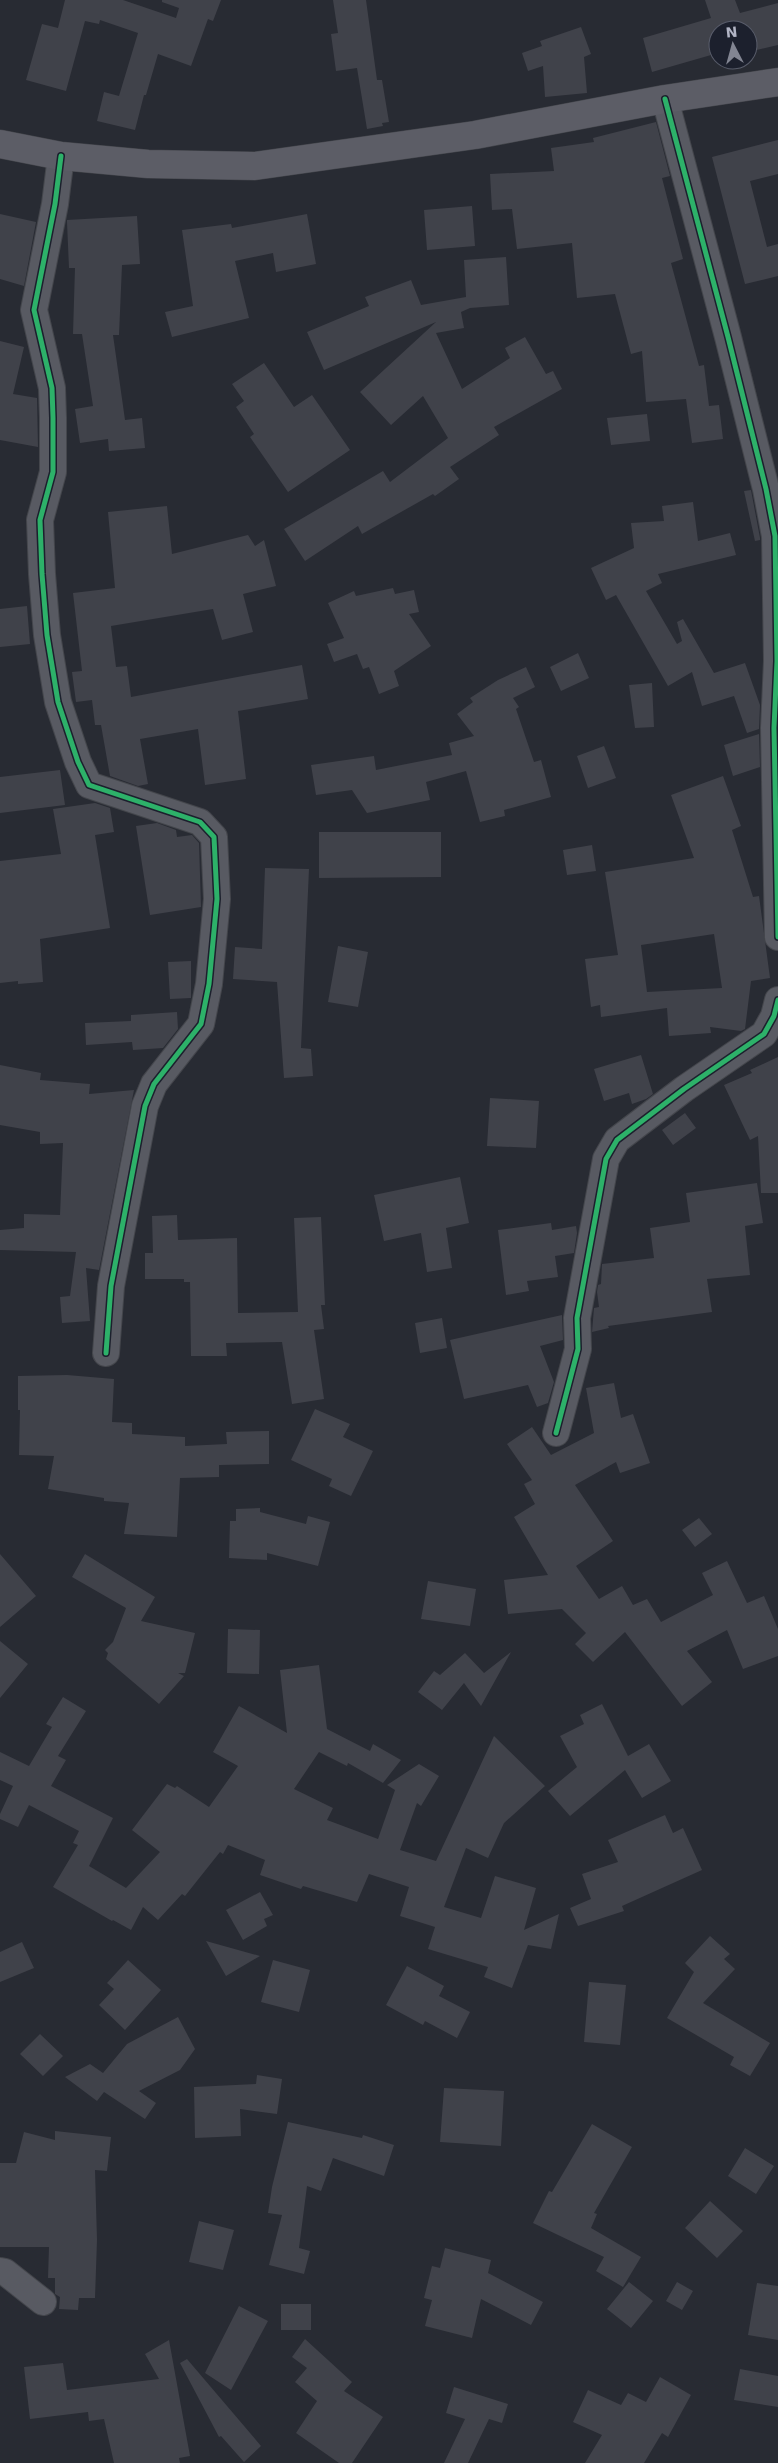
<svg xmlns="http://www.w3.org/2000/svg" width="778" height="2463" font-family="'DejaVu Sans',sans-serif">
	<style>
		.building { fill: #40424a; fill-rule: evenodd }
		.lines { fill: none; stroke-linecap: round; stroke-linejoin: round }
		.street-casing { stroke: #44464c; stroke-width: 28 }
		.secondary-casing { stroke: #44464c; stroke-width: 29 }
		.street { stroke: #585a62; stroke-width: 26 }
		.secondary { stroke: #5c5d66; stroke-width: 28 }
		.cycleway-casing { stroke: #1c202d; stroke-width: 8 }
		.cycleway { stroke: #2db169; stroke-width: 5 }
	</style>
	<rect width="100%" height="100%" fill="#282b33"/>
	<path class="building" d="M65,0H123L176,18L179,8L162,2V0H221L213,21L208,19L191,66L158,54L146,95H144L135,130L97,121L104,92L119,96L138,33L100,20L99,24L85,21L66,91L26,80L42,24L58,28Z
		M333,0H366L377,80H382L389,122L382,123L383,126L367,129L357,68L336,71L331,34L338,33Z
		M705,0H735L740,13L778,3V45L748,52V30H718V53L652,72L643,38L711,18Z
		M581,27L591,54L584,57L587,93L545,97L543,66L528,71L522,53L542,46L540,41Z
		M656,122L670,176L662,178L683,259L671,263L699,366L704,365L709,406L719,405L723,439L692,443L686,399L646,402L642,351L631,354L615,294L577,298L572,243L517,249L512,209L492,210L490,174L554,171L551,148L594,142L593,138Z
		M778,140V174L750,181L767,247L778,244V276L745,284L712,157Z
		M472,206L475,246L427,250L424,210Z
		M0,214L36,222L24,286L0,279Z
		M307,214L316,264L276,272L273,253L235,261L249,318L172,337L165,312L193,306L182,230L231,224L232,228Z
		M137,216L140,264L122,265L119,335H113L125,420L142,418L145,448L109,451L108,439L80,443L75,409L93,406L82,334H73L75,268H69L67,222V220Z
		M506,257L509,305L470,308L461,312L464,328L436,333L462,389L510,358L505,348L525,337L546,374L553,371L562,389L494,427L499,435L450,467L459,479L435,496L433,494L362,534L358,526L305,561L284,529L383,471L390,482L448,438L423,396L391,425L360,392L436,322L324,370L307,332L369,306L365,297L411,280L421,305L466,297L464,260Z
		M0,341L24,347L13,394L37,398L38,447L0,440Z
		M264,363L294,407L312,395L350,450L288,492L250,437L254,434L236,407L244,401L232,384Z
		M647,414L650,441L611,445L607,418Z
		M751,490L760,538V540L755,541L744,491Z
		M693,502L698,541L730,533L736,555L658,574L662,583L646,591L677,644L682,641L677,622L683,619L714,673L745,663L760,705L759,729L747,733L734,696L702,706L692,672L668,686L616,595L606,600L591,568L634,548L631,523L664,521L662,506Z
		M167,506L172,554L248,535L255,546L264,540L276,586L243,594L253,632L222,640L213,609L111,626L116,667L127,666L131,697L302,665L308,699L238,711L246,779L205,785L198,729L140,739L148,784L138,786L110,776L101,725H95L92,700L76,702L72,672L82,671L73,593L115,588L108,512Z
		M393,588L395,594L414,590L419,612L409,614L431,646L394,671L399,686L379,694L369,667L363,669L357,654L334,662L327,644L344,638L328,603L354,591L356,596Z
		M27,606L30,644L0,647V609Z
		M578,653L589,678L561,691L550,667Z
		M526,667L535,687L513,698L519,707L516,709L534,762L541,760L551,797L504,810L505,816L480,822L466,771L426,782L430,800L367,813L352,790L316,795L311,765L374,756L376,770L452,755L449,743L474,736L457,714L473,702L470,698L498,680Z
		M652,683L654,727L635,728L629,685Z
		M759,734L760,767L733,776L724,745Z
		M604,746L616,778L588,788L577,756Z
		M60,770L65,805L0,813V777Z
		M723,776L741,826L732,830L753,897L759,896L770,978L751,981L745,1029L741,1031L710,1027L711,1033L669,1036L667,1008L601,1017L600,1005L591,1007L585,959L618,955L605,872L694,858L671,795ZM714,934L722,988L647,992L641,945Z
		M95,803L110,808L114,832L95,835L110,928L40,939L43,982L18,984V981L0,983V861L61,854L53,809Z
		M157,823L176,830L177,837L192,835L199,843L201,907L150,915L136,826Z
		M319,832H441V877L319,878Z
		M592,845L596,871L567,875L563,850Z
		M265,868L309,869L301,1048L311,1049L313,1076L284,1078L277,982L233,979L235,947L262,949Z
		M338,946L368,952L358,1007L328,1002Z
		M191,961V998L170,999L168,962Z
		M177,1012L178,1029L163,1048L133,1050L132,1042L86,1045L85,1023L131,1021V1015Z
		M641,1055L653,1094L646,1099L632,1104L629,1093L604,1101L594,1069Z
		M778,1057V1193H761L758,1136L750,1140L724,1085L752,1073L750,1070Z
		M0,1065L41,1073L40,1080L90,1084L89,1094L134,1090L99,1270L86,1268L90,1321L62,1323L60,1297L70,1296L76,1252L0,1250V1230L24,1228V1214L60,1215L63,1143L40,1144V1132L0,1125Z
		M490,1098L539,1101L536,1148L487,1146Z
		M685,1113L696,1128L673,1145L662,1130Z
		M460,1177L469,1223L446,1228L452,1268L427,1272L421,1233L384,1241L374,1195Z
		M757,1183L763,1223L745,1226L750,1275L707,1279L712,1312L608,1326L609,1328L592,1332L594,1308L599,1307L597,1292L598,1285L601,1284L602,1264L654,1258L650,1228L690,1222L686,1193Z
		M177,1215L178,1240L237,1238L238,1313L298,1312L294,1218L321,1217L325,1305H321L324,1329L314,1330L324,1399L292,1404L282,1342L226,1343L227,1356H191L190,1282H184V1279H145V1253H153L152,1216Z
		M551,1223L552,1230L576,1226L577,1233L574,1253L555,1256L558,1277L527,1281L529,1291L506,1295L498,1230Z
		M562,1315L563,1340L540,1346L554,1382L548,1403L537,1407L528,1385L464,1399L450,1340Z
		M442,1318L447,1348L420,1353L415,1323Z
		M67,1375L114,1379L112,1422L132,1423V1434L185,1437V1446L227,1444L226,1432L269,1431V1464L219,1465V1477L180,1478L177,1537L124,1534L129,1503L104,1501V1498L48,1489L54,1456L19,1455L20,1410H18V1376Z
		M614,1383L621,1418L633,1414L650,1463L620,1473L616,1462L575,1485L613,1541L576,1566L599,1599L622,1586L633,1605L647,1599L661,1622L713,1595L702,1573L727,1561L747,1603L764,1596L778,1629V1656L743,1669L727,1630L687,1651L712,1682L682,1706L625,1632L593,1662L575,1644L586,1633L562,1609L508,1614L504,1580L548,1575L514,1517L535,1504L524,1484L532,1480L507,1444L532,1427L551,1455L594,1433L586,1388Z
		M315,1409L350,1424L343,1437L373,1451L351,1496L329,1486L332,1479L291,1460Z
		M260,1508V1512L306,1524L308,1516L330,1522L318,1566L267,1553V1560L229,1558L230,1521H236V1509Z
		M699,1518L712,1534L695,1547L682,1530Z
		M0,1554L36,1596L0,1627Z
		M85,1554L155,1597L141,1621L195,1633L185,1673H178L184,1676L159,1704L106,1659L108,1653L105,1650L113,1642L126,1608L72,1577Z
		M428,1581L476,1589L470,1626L421,1619Z
		M228,1629L260,1630L259,1674L227,1673Z
		M0,1641L28,1664L0,1698Z
		M511,1652L481,1706L464,1683L442,1710L418,1692L434,1671L440,1675L465,1653L484,1673Z
		M319,1665L327,1729L370,1751L373,1744L401,1760L383,1783L348,1763L347,1766L319,1752L294,1789L333,1808L327,1820L378,1839L395,1790L387,1785L419,1764L439,1776L421,1806L417,1803L400,1850L436,1861L494,1736L545,1786L504,1823L488,1858L466,1848L444,1907L481,1918L495,1876L536,1888L524,1930L559,1914L551,1949L528,1945L512,1988L484,1977L488,1967L428,1949L435,1927L400,1916L409,1887L369,1874L357,1902L303,1886L301,1889L260,1875L265,1860L228,1845L223,1854L220,1852L185,1896L182,1894L158,1920L143,1907L131,1930L113,1920L112,1921L53,1887L78,1845L73,1843L79,1831L29,1805L18,1827L0,1819V1814L13,1786L0,1780V1752L29,1766L52,1727L46,1724L63,1697L86,1711L58,1756L66,1760L51,1786L113,1818L89,1866L126,1888L160,1852L132,1830L167,1784L175,1788L177,1786L209,1807L238,1766L213,1752L239,1706L287,1733L280,1670Z
		M602,1704L628,1756L649,1744L671,1781L642,1798L625,1770L570,1816L548,1791L577,1767L560,1736L584,1724L580,1715Z
		M665,1815L673,1833L683,1828L702,1870L622,1906L624,1911L578,1926L570,1908L591,1899L582,1874L618,1862L608,1840Z
		M260,1892L273,1915L264,1919L267,1926L243,1940L226,1910Z
		M710,1936L730,1954L724,1959L735,1969L703,2003L770,2043L750,2076L730,2065L734,2057L667,2018L694,1972L685,1963Z
		M206,1941L260,1956L226,1976Z
		M22,1942L34,1968L0,1982V1952Z
		M128,1960L161,1990L125,2030L99,2005L114,1989L107,1983Z
		M273,1960L310,1970L299,2012L261,2002Z
		M407,1966L444,1986L439,1996L470,2012L457,2038L425,2021L423,2025L386,2005Z
		M589,1982L626,1985L620,2045L584,2042Z
		M178,2017L195,2049L180,2070L139,2091L156,2103L145,2119L104,2092L97,2101L65,2077L90,2064L103,2073L127,2044Z
		M40,2034L63,2056L43,2076L20,2054Z
		M257,2075L282,2079L277,2114L240,2109L241,2136L195,2138L194,2087L256,2084Z
		M444,2088L504,2091L501,2146L440,2142Z
		M288,2122L362,2138L363,2135L394,2145L384,2176L333,2158L321,2191L307,2186L299,2248L310,2251L304,2274L269,2265L282,2215L268,2213L272,2187Z
		M592,2124L632,2147L594,2213L597,2214L591,2228L641,2257L623,2287L596,2271L604,2257L533,2223L549,2191L552,2192Z
		M55,2131L111,2137L107,2171L95,2170L97,2240L95,2298H79L78,2310L59,2309L60,2297L55,2294V2278H48L49,2247H0V2163H16L24,2132L55,2140Z
		M745,2148L774,2166L756,2194L728,2176Z
		M710,2201L743,2231L717,2258L685,2228Z
		M199,2221L234,2230L223,2270L189,2262Z
		M445,2248L491,2260L488,2273L543,2302L531,2325L481,2299L472,2338L425,2326L432,2300L424,2298L432,2266L440,2268Z
		M629,2282L653,2301L631,2328L607,2309Z
		M677,2282L693,2291L682,2310L666,2301Z
		M757,2283L778,2286V2340L748,2335Z
		M281,2304H311V2330H281Z
		M239,2306L268,2321L231,2390L205,2373Z
		M305,2339L352,2382L344,2391L383,2417L352,2463H339L296,2433L317,2401L295,2382L307,2368L292,2357Z
		M169,2340L190,2456L179,2458L180,2463H114L104,2419L89,2421L88,2412L30,2419L24,2367L63,2363L67,2390L159,2379L145,2354Z
		M187,2359L261,2446L244,2462L221,2436L219,2437L180,2363Z
		M740,2369L778,2376V2407L734,2400Z
		M660,2377L691,2395L668,2437L662,2433L644,2463H585L602,2435L573,2422L588,2390L621,2405L628,2393L646,2402Z
		M454,2387L508,2404L502,2423L489,2419L468,2463H444L465,2419L446,2413Z"/>
	<g class="lines">
		<g class="street-casing">
			<path id="street" d="M665,99L728,337L766,489L775,536L777,661L774,728L778,937
				M61,156L55,204L34,310L52,388L53,418V472L40,520L42,574L47,635L58,702L78,762L89,785L200,822L214,837L217,899L209,984L201,1024L154,1084L145,1106L111,1286L106,1353
				M556,1433L578,1349L577,1318L606,1159L617,1140L684,1089L764,1034L774,1016L778,1000
				M0,2271L5,2272L43,2302"/>
		</g>
		<g class="secondary-casing">
			<path id="secondary" d="M0,144L61,156L148,164L255,166L475,135L665,99L778,82"/>
		</g>
		<use href="#street" class="street"/>
		<use href="#secondary" class="secondary"/>
		<g class="cycleway-casing">
			<path id="cycleway" d="M665,99L728,337L766,489L775,536L777,661L774,728L778,937
				M61,156L55,204L34,310L52,388L53,418V472L40,520L42,574L47,635L58,702L78,762L89,785L200,822L214,837L217,899L209,984L201,1024L154,1084L145,1106L111,1286L106,1353
				M556,1433L578,1349L577,1318L606,1159L617,1140L684,1089L764,1034L774,1016L778,1000"/>
		</g>
		<use href="#cycleway" class="cycleway"/>
	</g>
	<g transform="translate(733 45) rotate(354)"><circle r="24" fill="#1c202d" stroke="#585c6a"/>
	<path d="M0-4L9 19L0 12L-9 19Z" fill="#828592"/>
	<text y="-8" font-size="14" font-weight="bold" text-anchor="middle" fill="#b2b5c5">N</text>
	</g>
</svg>
